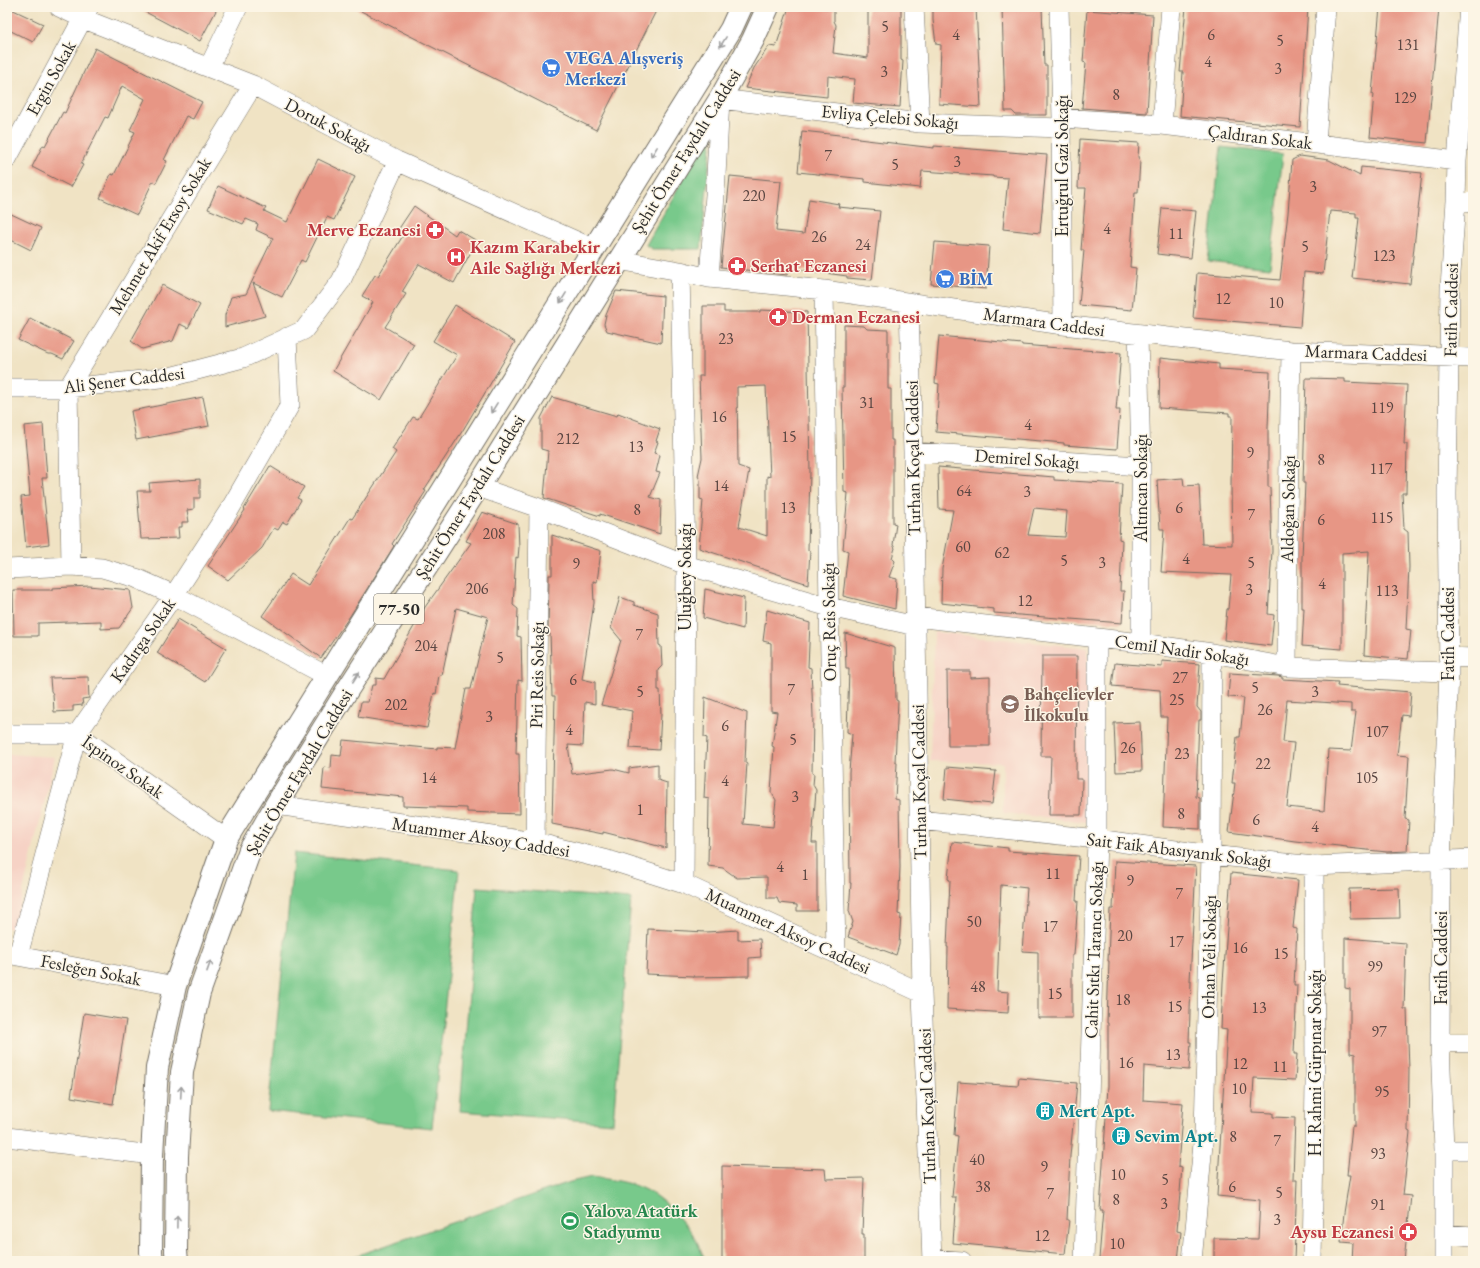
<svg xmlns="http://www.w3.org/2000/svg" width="1480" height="1268" font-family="'EB Garamond',serif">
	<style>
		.built { fill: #f6d2c5 }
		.green { fill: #78c98b; stroke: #527a5b }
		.building { fill: #e79685; fill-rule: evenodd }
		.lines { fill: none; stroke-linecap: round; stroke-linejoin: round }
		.minor-casing { stroke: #706b61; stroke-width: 20 }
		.primary-casing { stroke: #706b61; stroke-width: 24 }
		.minor { stroke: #fff; stroke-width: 19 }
		.primary { stroke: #fff; stroke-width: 22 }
		.oneway { stroke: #a0a0a0 }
		.labels { text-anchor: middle; stroke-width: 3; stroke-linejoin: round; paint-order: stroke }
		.number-label { font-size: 16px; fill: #5a4642 }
		.shield { fill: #fcf5e5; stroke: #6a6863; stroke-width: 1 }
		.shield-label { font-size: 17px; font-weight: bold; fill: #2b2b2b }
		.shop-label { font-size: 18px; font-weight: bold; fill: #366cbe; stroke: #fcf5e5; text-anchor: start }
		.street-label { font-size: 18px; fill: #2b2b2b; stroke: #fcf5e5 }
		.health-label { font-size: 18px; font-weight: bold; fill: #be3a42; stroke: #fcf5e5; text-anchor: start }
		.education-label { font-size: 18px; font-weight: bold; fill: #785e54; stroke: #fcf5e5; text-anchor: start }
		.culture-label { font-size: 18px; font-weight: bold; fill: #0d838f; stroke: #fcf5e5; text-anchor: start }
		.leisure-label { font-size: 18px; font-weight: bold; fill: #27864d; stroke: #fcf5e5; text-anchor: start }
	</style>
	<rect width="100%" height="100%" fill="#fcf5e5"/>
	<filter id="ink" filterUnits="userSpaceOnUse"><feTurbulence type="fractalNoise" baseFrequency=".025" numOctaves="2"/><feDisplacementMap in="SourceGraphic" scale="8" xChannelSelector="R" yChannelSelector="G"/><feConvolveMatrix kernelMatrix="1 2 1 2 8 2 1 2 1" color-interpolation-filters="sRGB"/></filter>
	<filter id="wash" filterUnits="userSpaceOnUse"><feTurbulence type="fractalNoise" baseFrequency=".012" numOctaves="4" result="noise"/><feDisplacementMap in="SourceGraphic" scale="16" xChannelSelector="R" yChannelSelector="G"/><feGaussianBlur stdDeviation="0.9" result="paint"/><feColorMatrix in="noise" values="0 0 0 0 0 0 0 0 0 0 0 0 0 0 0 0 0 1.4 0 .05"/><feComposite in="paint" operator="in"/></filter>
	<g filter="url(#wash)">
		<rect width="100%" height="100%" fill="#f0e3c4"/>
		<path class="built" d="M934,632L1088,648L1086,822L1003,813V763L930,761Z
			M7,754L55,757L14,929L7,928Z"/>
		<path class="green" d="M712,136L701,249H652L646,245L707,137Z
			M1221,147L1283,154L1270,268L1208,261Z
			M294,853L459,870L432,1128L268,1111Z
			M477,887L631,899L613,1123L460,1111Z
			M592,1177C632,1182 653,1187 680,1219C684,1224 689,1228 692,1233C698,1242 701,1252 706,1261H341L570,1182Z"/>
		<g id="blocks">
			<path class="building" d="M7,7L43,24L33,42L7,29Z
				M136,7H218L200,41Z
				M353,7H658L596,130Z
				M789,7L834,9V21L836,25L833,53L868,58V8H901V60L903,61L900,107L853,103L855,79L828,76L827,97L745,88L754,68L769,46L776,47Z
				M933,7H976L981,107L939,104L941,45L936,44L933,20Z
				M1002,7H1042L1044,65H1047V115H1016L1012,111H1005Z
				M1186,7H1308L1300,127L1180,116L1183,72H1180Z
				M1380,7H1439L1427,143L1370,137L1374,94H1372Z
				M1087,10L1153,15L1147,113L1082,108L1086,63L1083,62Z
				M95,48L202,102L193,119L186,116L164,160L167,161L156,183L153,181L137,215L100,198L111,174L114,175L135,132L130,130L145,99L122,86L108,118L105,117L81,164L83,165L71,187L32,167L43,145L45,146L63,112L65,113Z
				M802,131L858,137V139L934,148V146L1047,155L1040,233L1003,229L1008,178L993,177V176L922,171L920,188L865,182V179L798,172Z
				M1080,139L1139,143L1138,157L1140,161L1138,192H1135L1130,267L1136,268L1132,310L1079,305L1084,250H1081L1086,188H1078Z
				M1300,156L1329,160L1360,176L1361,167L1422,173L1410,284L1352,278L1359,218H1356V213L1330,211L1323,274L1304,272L1300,327L1193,318L1197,273L1280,280L1288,213L1292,160Z
				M318,159L355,177L334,220L327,217L305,262L301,260L282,297L253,283L265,316L225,327V315L231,297L246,294L273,238L256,230L258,224L246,219L243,224L208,209L218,186L266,208L264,211L287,222Z
				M730,176L781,181L776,231L804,234L809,199L839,204L838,207L880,211L872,280L847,278V276L788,268L787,275L721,267Z
				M414,206L455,235L458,230L477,241L454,283L419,264L402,292L406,294L385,327L414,344L381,400L333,371L373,302L362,296L375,275L378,276L404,234L398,230Z
				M1162,208L1196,211L1191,258L1157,254Z
				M7,212L41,228L31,250L7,238Z
				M935,242L989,246L986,289L931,284Z
				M162,285L200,305L188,328L180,324L173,341L142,349L131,341Z
				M616,291L663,296L661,343L607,331L604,324L606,315Z
				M455,305L515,342L463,430L424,490L426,491L392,544L394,546L350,616L321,658L262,616L291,574L308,585L350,518L352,519L396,452L392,449L413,417L418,419L457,355L433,341Z
				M703,306H724V312H760V310L807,312L810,472L808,550L810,551L808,584L699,548L703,500L700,499V480L698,476L702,458L699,376H703ZM766,386L770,477L767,476V536L739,527L749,470L738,466L737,387Z
				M30,318L74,341L63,359L52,354H48L18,340Z
				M844,325L864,326L867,329L888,330V389H891V440H893V523L896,524L893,545L895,548L892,558L895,561L889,577L897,579L895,609L843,596L848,551L843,549L848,493L844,492L842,387H844Z
				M939,336L1022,344V345L1121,353L1116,410H1120L1117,449L1064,445V443L936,432L939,384L935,383Z
				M1160,358L1219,364V369L1270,372L1268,428V487H1270L1272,551L1268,614L1274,615L1271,646L1224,640L1227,609H1228L1231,575L1161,572L1164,529H1160L1157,480L1183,478L1184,486L1199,485L1202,544L1232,545L1231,487L1232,416H1229V413L1159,408Z
				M1306,378L1345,379V382L1407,385L1404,444H1407L1406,493H1402L1404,529L1408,532L1409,567L1406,629L1411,630L1408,659L1364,655L1369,551L1342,553V649L1302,646L1304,608H1302V558L1305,483H1303Z
				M203,397L209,426L136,440L131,411Z
				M552,397L617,416L618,413L660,429L656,441L658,442L654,453L660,455L656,472L660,473L650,497L661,500L660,534L600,514V516L544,498L548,451L541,449V418Z
				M43,424L47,478H42L49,544L26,547L21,497L30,496L24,426Z
				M270,466L304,487L297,498L301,500L287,524L283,522L278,530L274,528L262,548L228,580L208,566L245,510L244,509Z
				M938,467L1054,477V480L1122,484L1119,539L1122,540L1120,591H1124L1122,623L994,613V609L941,603L942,569L953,510L939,509ZM1034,508L1067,511L1065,537L1028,535Z
				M200,479V498H194V509L187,510L189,522H182V527H178L179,538L141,539L137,491H150L149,483Z
				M482,512L518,524L519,547L518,558L516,557L513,605L518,609L517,636L521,637L522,681L518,680L516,754H519L520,814L467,812V808L403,806V797L322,789L324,767L331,768L332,755L341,756L343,740L437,749V747L455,748L466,689H471L488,617L456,608L442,675H439L436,694L434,693L427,728L358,717L361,702H368L372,685H376V678L384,679L425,607L471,543L466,541Z
				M552,535L601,551L597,582L593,581L594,603L582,679L595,682V704L585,702L583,746L568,745L572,774L613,769L629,773V768L658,764V780L667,783L666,848L603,832V834L552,824L555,696H552L550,634L548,633L549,575H552Z
				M89,586L130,590L133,608L119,628L101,629V621L38,623V636H14L13,590H52V588Z
				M705,589L744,598L743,629L703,618Z
				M620,597L634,602V605L658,613L659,645L661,646L662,666L658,670V690H660L661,714L659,750L630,748L632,711L601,705L621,640L611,628Z
				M767,610L810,623L808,667L811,668L813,716L812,773L814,774L813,785L816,790L812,843H817V911H797V905L779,903L777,898H767V877L737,878L723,868L708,866L709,799L704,798L707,738L704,737L705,697L747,713L745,763H747L743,824L773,827L776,800L771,792L774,747L772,746L777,712L771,711V643L763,641Z
				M178,619L226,648L205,682L157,653Z
				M845,633L895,648L896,700L898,701L895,762L897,763L895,799L899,800L900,867L898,914L901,915L899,945L896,955L848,937L853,922L849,911L851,883H850L849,772L852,734L847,732L849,669H846Z
				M1042,656H1077L1076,779H1082L1081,815H1049L1051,756H1041Z
				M1162,661L1200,664L1197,707L1201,712V720H1199L1196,797L1200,798V829L1163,827L1167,717H1161L1160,690L1112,686L1115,663L1162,667Z
				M947,671H970V678L990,677V746H948Z
				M1230,673L1278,676L1282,677V679L1338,682L1337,686L1411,692L1409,716L1402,715L1397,755L1409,756L1405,819L1409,820L1407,851L1387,852L1347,848V847L1295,841L1229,832L1235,783H1232L1237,737H1240L1244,698L1228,697ZM1287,700L1351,704V712H1356L1351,751L1328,750L1324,811L1287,807L1294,743L1283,742Z
				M88,677L89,698L82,699L83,705L73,706V711L54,712L53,694L51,691L50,678Z
				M1140,722L1142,771L1116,772L1114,723Z
				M947,767L996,771L992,804L944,799Z
				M952,842L1008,848V851L1079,856L1076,901H1078L1074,955H1072V1018H1038V952L1022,951L1027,888L1001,885L997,991L1009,992L1008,1013L947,1009L948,947H947L950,880L948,879Z
				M1115,861L1196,866L1190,981H1191L1189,1042H1191L1189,1070L1144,1066L1143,1100L1183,1103L1178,1166L1182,1167L1177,1231L1181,1232L1178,1261H1124L1099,1259L1103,1210H1100L1108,1086V1023H1107L1109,961H1108L1110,909H1113Z
				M1231,873L1298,880L1293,928L1297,929L1294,985H1297L1294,1054H1297L1295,1080L1254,1078L1252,1112L1273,1113V1117L1295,1118L1293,1180H1297L1294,1261H1214V1238L1258,1239L1260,1200L1217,1196L1227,1030L1221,1029L1223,982Z
				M1399,888L1400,918L1350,919L1349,889Z
				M648,929L706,932L738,930V940L760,939L761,957L749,958V976L694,977V976L646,974Z
				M1345,938L1406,943L1404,1009H1407L1409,1070L1408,1131L1410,1132L1403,1195L1411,1196L1404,1261H1352L1353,1243L1341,1242L1344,1213L1350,1175H1347L1352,1126H1355V1054L1350,1053V989L1345,988Z
				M84,1013L126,1020L113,1104L71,1097Z
				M1019,1078L1077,1083L1070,1156L1067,1220H1069L1065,1254L953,1243L956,1197H952L958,1136L954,1135L958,1082L1018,1086Z
				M722,1166L825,1169L826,1179L864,1178L862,1234H864V1261H722Z"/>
		</g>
	</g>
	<g filter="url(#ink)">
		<use href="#blocks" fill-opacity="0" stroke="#706b61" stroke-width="1"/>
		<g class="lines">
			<g class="minor-casing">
				<path id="minor" d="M59,7L84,19L253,85L397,161L594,249
					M914,7L920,123
					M1059,7L1062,118L1061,128L1063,325
					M209,67L238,7
					M1062,118L1162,125L1457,161
					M1162,125L1171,7
					M1316,143L1326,7
					M7,159L89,7
					M1456,201L1473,203
					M618,260L680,271L709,278L824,290L1063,325L1291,351L1473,358
					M680,271L686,565L684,884
					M709,278L715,195L720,99L920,123L1061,128
					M824,290L829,607L836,953
					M909,303L913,452L922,993L932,1261
					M1138,334L1141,466V643
					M7,388H68L170,377L243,358L304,330L341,281L397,161
					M913,452L1141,466
					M478,487L539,508L686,565L829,607L916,626
					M71,566L68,388L253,85
					M7,569L71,566L102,568L136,578L174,595L327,676
					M916,617L1141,643L1212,653L1287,667L1449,672
					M1448,657L1473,658
					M1287,667L1288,513L1291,351
					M7,734H77L226,839
					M276,805L535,842L615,862L684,884L922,993
					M919,820L1097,839L1211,855L1314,866L1473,859
					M535,842L539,508
					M7,954L175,986
					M18,956L77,734L174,595L230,509L290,405L287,337
					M1440,1042L1473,1043
					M7,1137L152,1155
					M1444,1150H1473
					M1444,1234L1473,1236
					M932,1259L962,1261
					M1084,1261L1097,839V638
					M1192,1261L1204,1133L1211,855L1212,653
					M1312,1261L1315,1084L1314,866
					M1444,1261V1150L1440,1042L1441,861L1449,672L1447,494L1450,288L1456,201L1457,161L1469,7"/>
			</g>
			<g class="primary-casing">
				<path id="primary" d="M152,1261L151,1252L152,1155L157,1068L175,986L226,839L327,676L731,29L741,7
					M177,1261L176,1251L177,1156L182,1072L199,993L250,850L276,805L348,689L478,487L720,99L753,40L768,7"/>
			</g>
			<use href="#minor" class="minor"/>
			<use href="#primary" class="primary"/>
		</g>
		<defs><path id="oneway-shaft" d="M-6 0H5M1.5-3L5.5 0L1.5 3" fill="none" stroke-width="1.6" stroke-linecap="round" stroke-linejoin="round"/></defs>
		<g class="oneway">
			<use href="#oneway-shaft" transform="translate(723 42) rotate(122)"/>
			<use href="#oneway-shaft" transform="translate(654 152) rotate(122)"/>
			<use href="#oneway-shaft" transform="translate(563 298) rotate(122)"/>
			<use href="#oneway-shaft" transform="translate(494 408) rotate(122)"/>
			<use href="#oneway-shaft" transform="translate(356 677) rotate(-57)"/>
			<use href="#oneway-shaft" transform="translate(209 966) rotate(-70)"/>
			<use href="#oneway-shaft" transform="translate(181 1092) rotate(-87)"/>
			<use href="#oneway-shaft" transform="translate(177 1222) rotate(-89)"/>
		</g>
	</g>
	<defs>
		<g id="supermarket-disc" transform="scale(1)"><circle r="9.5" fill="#3f7fe0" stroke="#fcf5e5"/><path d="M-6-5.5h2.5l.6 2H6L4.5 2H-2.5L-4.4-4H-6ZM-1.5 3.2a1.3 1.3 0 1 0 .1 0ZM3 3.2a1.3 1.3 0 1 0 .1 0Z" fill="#fff"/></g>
		<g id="pharmacy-disc" transform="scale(1)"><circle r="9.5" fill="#e0444e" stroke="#fcf5e5"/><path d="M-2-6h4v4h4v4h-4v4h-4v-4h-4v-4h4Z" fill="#fff"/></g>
		<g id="hospital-disc" transform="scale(1)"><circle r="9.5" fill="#e0444e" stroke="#fcf5e5"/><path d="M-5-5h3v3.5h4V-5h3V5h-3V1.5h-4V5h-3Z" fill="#fff"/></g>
		<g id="school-disc" transform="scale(1)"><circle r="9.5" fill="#8d6e63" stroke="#fcf5e5"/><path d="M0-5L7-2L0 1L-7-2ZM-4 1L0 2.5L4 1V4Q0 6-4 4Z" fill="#fff"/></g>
		<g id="building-disc" transform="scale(1)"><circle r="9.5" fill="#0f9aa8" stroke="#fcf5e5"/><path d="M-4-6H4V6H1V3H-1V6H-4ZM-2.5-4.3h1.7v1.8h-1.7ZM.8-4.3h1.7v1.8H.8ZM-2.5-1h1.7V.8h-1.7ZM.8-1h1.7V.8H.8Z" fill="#fff"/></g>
		<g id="stadium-disc" transform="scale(1)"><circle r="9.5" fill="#2e9e5b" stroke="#fcf5e5"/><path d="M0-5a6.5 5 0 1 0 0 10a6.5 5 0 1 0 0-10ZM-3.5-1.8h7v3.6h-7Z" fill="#fff"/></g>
	</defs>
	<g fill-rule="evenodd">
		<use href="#supermarket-disc" x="551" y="68"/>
		<use href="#pharmacy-disc" x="435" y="230"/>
		<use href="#hospital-disc" x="456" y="257"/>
		<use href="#pharmacy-disc" x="737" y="266"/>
		<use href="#supermarket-disc" x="945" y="279"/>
		<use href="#pharmacy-disc" x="778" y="317"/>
		<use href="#school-disc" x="1010" y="704"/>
		<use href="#building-disc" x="1045" y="1111"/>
		<use href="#building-disc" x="1121" y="1136"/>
		<use href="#stadium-disc" x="570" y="1221"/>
		<use href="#pharmacy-disc" x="1408" y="1232"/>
	</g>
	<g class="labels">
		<g class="number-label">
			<text x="885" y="32">5</text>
			<text x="956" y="40">4</text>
			<text x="1211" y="40">6</text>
			<text x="1280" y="46">5</text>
			<text x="1408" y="50">131</text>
			<text x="1208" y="67">4</text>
			<text x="1278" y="74">3</text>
			<text x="884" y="77">3</text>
			<text x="1116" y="100">8</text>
			<text x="1405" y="103">129</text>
			<text x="828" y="161">7</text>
			<text x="957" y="167">3</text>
			<text x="895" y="170">5</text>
			<text x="1313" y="192">3</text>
			<text x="754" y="201">220</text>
			<text x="1107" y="234">4</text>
			<text x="1176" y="239">11</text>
			<text x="819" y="242">26</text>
			<text x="863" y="250">24</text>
			<text x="1305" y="252">5</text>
			<text x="1384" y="261">123</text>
			<text x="1223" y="304">12</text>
			<text x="1276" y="308">10</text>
			<text x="726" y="344">23</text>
			<text x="867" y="408">31</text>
			<text x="1382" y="413">119</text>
			<text x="719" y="422">16</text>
			<text x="1028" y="430">4</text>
			<text x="789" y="442">15</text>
			<text x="568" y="444">212</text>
			<text x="636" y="452">13</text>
			<text x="1250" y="458">9</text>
			<text x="1321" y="465">8</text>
			<text x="1381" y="474">117</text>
			<text x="721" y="491">14</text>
			<text x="964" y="496">64</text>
			<text x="1027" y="497">3</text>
			<text x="788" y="513">13</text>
			<text x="1179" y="513">6</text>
			<text x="637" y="515">8</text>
			<text x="1251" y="520">7</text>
			<text x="1382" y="523">115</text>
			<text x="1321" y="525">6</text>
			<text x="494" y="539">208</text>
			<text x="963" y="552">60</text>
			<text x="1002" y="558">62</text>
			<text x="1186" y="564">4</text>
			<text x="1064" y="566">5</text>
			<text x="1102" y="568">3</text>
			<text x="1251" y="568">5</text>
			<text x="576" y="569">9</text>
			<text x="1322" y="589">4</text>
			<text x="477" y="594">206</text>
			<text x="1249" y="595">3</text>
			<text x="1387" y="596">113</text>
			<text x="1025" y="606">12</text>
			<text x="639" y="640">7</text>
			<text x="426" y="651">204</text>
			<text x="500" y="663">5</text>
			<text x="1180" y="683">27</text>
			<text x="573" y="685">6</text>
			<text x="1255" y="693">5</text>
			<text x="791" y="695">7</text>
			<text x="640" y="697">5</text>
			<text x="1315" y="697">3</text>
			<text x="1177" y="705">25</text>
			<text x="396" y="710">202</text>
			<text x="1265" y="715">26</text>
			<text x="489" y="722">3</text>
			<text x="725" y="731">6</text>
			<text x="569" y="735">4</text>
			<text x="1377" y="737">107</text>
			<text x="793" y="745">5</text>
			<text x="1128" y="753">26</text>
			<text x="1182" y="759">23</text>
			<text x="1263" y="769">22</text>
			<text x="429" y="783">14</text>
			<text x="1367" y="783">105</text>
			<text x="725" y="786">4</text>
			<text x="795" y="802">3</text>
			<text x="640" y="815">1</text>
			<text x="1181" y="819">8</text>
			<text x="1256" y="825">6</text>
			<text x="1315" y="832">4</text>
			<text x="780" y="872">4</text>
			<text x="1053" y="879">11</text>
			<text x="805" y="880">1</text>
			<text x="1130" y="886">9</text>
			<text x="1179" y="899">7</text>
			<text x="974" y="927">50</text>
			<text x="1050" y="932">17</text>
			<text x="1125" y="941">20</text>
			<text x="1176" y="947">17</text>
			<text x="1240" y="953">16</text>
			<text x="1281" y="959">15</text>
			<text x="1375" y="972">99</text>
			<text x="978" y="992">48</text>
			<text x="1055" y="999">15</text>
			<text x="1123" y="1005">18</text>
			<text x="1175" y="1012">15</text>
			<text x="1259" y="1013">13</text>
			<text x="1379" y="1037">97</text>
			<text x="1173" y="1060">13</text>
			<text x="1126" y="1068">16</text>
			<text x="1240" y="1069">12</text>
			<text x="1280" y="1072">11</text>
			<text x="1239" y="1094">10</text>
			<text x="1382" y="1097">95</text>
			<text x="1233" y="1142">8</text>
			<text x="1277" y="1146">7</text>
			<text x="1378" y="1159">93</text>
			<text x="977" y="1165">40</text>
			<text x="1044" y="1172">9</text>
			<text x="1118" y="1180">10</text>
			<text x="1165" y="1185">5</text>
			<text x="983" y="1192">38</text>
			<text x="1232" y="1192">6</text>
			<text x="1279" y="1198">5</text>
			<text x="1050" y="1199">7</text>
			<text x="1116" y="1205">8</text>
			<text x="1164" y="1209">3</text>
			<text x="1378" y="1210">91</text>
			<text x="1277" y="1225">3</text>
			<text x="1042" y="1241">12</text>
			<text x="1117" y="1249">10</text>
		</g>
		<rect class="shield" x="374" y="594" width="50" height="30" rx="3"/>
		<g class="shield-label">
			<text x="399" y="615">77-50</text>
		</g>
		<g class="shop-label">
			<text x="565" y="64">VEGA Alışveriş<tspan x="565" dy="21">Merkezi</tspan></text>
			<text x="959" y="285">BİM</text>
		</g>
		<g class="street-label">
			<text transform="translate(51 78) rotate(-61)" y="6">Ergin Sokak</text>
			<text transform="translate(890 117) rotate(5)" y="6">Evliya Çelebi Sokağı</text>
			<text transform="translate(328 125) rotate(28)" y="6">Doruk Sokağı</text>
			<text transform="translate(1260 137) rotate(7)" y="6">Çaldıran Sokak</text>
			<text transform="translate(686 151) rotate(-58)" y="6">Şehit Ömer Faydalı Caddesi</text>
			<text transform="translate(1062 166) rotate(-90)" y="6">Ertuğrul Gazi Sokağı</text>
			<text transform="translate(160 236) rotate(-59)" y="6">Mehmet Akif Ersoy Sokak</text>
			<text transform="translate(1451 310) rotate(-89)" y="6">Fatih Caddesi</text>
			<text transform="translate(1044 322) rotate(8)" y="6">Marmara Caddesi</text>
			<text transform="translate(1366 353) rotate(2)" y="6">Marmara Caddesi</text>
			<text transform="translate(124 380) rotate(-7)" y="6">Ali Şener Caddesi</text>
			<text transform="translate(913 458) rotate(-91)" y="6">Turhan Koçal Caddesi</text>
			<text transform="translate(1027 459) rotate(4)" y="6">Demirel Sokağı</text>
			<text transform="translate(1141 488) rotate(-90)" y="6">Altıncan Sokağı</text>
			<text transform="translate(470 497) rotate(-58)" y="6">Şehit Ömer Faydalı Caddesi</text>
			<text transform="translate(1288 509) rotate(-89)" y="6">Aldoğan Sokağı</text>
			<text transform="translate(685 577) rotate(-90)" y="6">Uluğbey Sokağı</text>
			<text transform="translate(829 622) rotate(-91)" y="6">Oruç Reis Sokağı</text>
			<text transform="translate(1448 634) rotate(-90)" y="6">Fatih Caddesi</text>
			<text transform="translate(143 640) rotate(-55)" y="6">Kadırga Sokak</text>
			<text transform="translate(1182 650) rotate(8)" y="6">Cemil Nadir Sokağı</text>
			<text transform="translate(537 675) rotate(-89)" y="6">Piri Reis Sokağı</text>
			<text transform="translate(123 767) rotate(35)" y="6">İspinoz Sokak</text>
			<text transform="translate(299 772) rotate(-59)" y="6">Şehit Ömer Faydalı Caddesi</text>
			<text transform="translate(919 782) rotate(-91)" y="6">Turhan Koçal Caddesi</text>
			<text transform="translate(481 837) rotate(9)" y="6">Muammer Aksoy Caddesi</text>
			<text transform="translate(1179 850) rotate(7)" y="6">Sait Faik Abasıyanık Sokağı</text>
			<text transform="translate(788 931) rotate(25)" y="6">Muammer Aksoy Caddesi</text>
			<text transform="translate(1094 950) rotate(-88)" y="6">Cahit Sıtkı Tarancı Sokağı</text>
			<text transform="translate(1209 957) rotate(-89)" y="6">Orhan Veli Sokağı</text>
			<text transform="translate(1441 958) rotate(-90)" y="6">Fatih Caddesi</text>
			<text transform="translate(91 970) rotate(11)" y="6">Fesleğen Sokak</text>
			<text transform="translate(1315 1063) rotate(-90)" y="6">H. Rahmi Gürpınar Sokağı</text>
			<text transform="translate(927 1106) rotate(-92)" y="6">Turhan Koçal Caddesi</text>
		</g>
		<g class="health-label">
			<text x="421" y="236" text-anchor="end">Merve Eczanesi</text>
			<text x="470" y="253">Kazım Karabekir<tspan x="470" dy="21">Aile Sağlığı Merkezi</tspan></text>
			<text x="751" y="272">Serhat Eczanesi</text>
			<text x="792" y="323">Derman Eczanesi</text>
			<text x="1394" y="1238" text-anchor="end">Aysu Eczanesi</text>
		</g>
		<g class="education-label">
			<text x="1024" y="700">Bahçelievler<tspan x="1024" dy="21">İlkokulu</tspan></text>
		</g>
		<g class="culture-label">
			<text x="1059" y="1117">Mert Apt.</text>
			<text x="1135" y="1142">Sevim Apt.</text>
		</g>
		<g class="leisure-label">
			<text x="584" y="1217">Yalova Atatürk<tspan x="584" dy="21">Stadyumu</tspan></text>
		</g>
	</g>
	<rect width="1480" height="1268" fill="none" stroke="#fcf5e5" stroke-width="24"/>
</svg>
